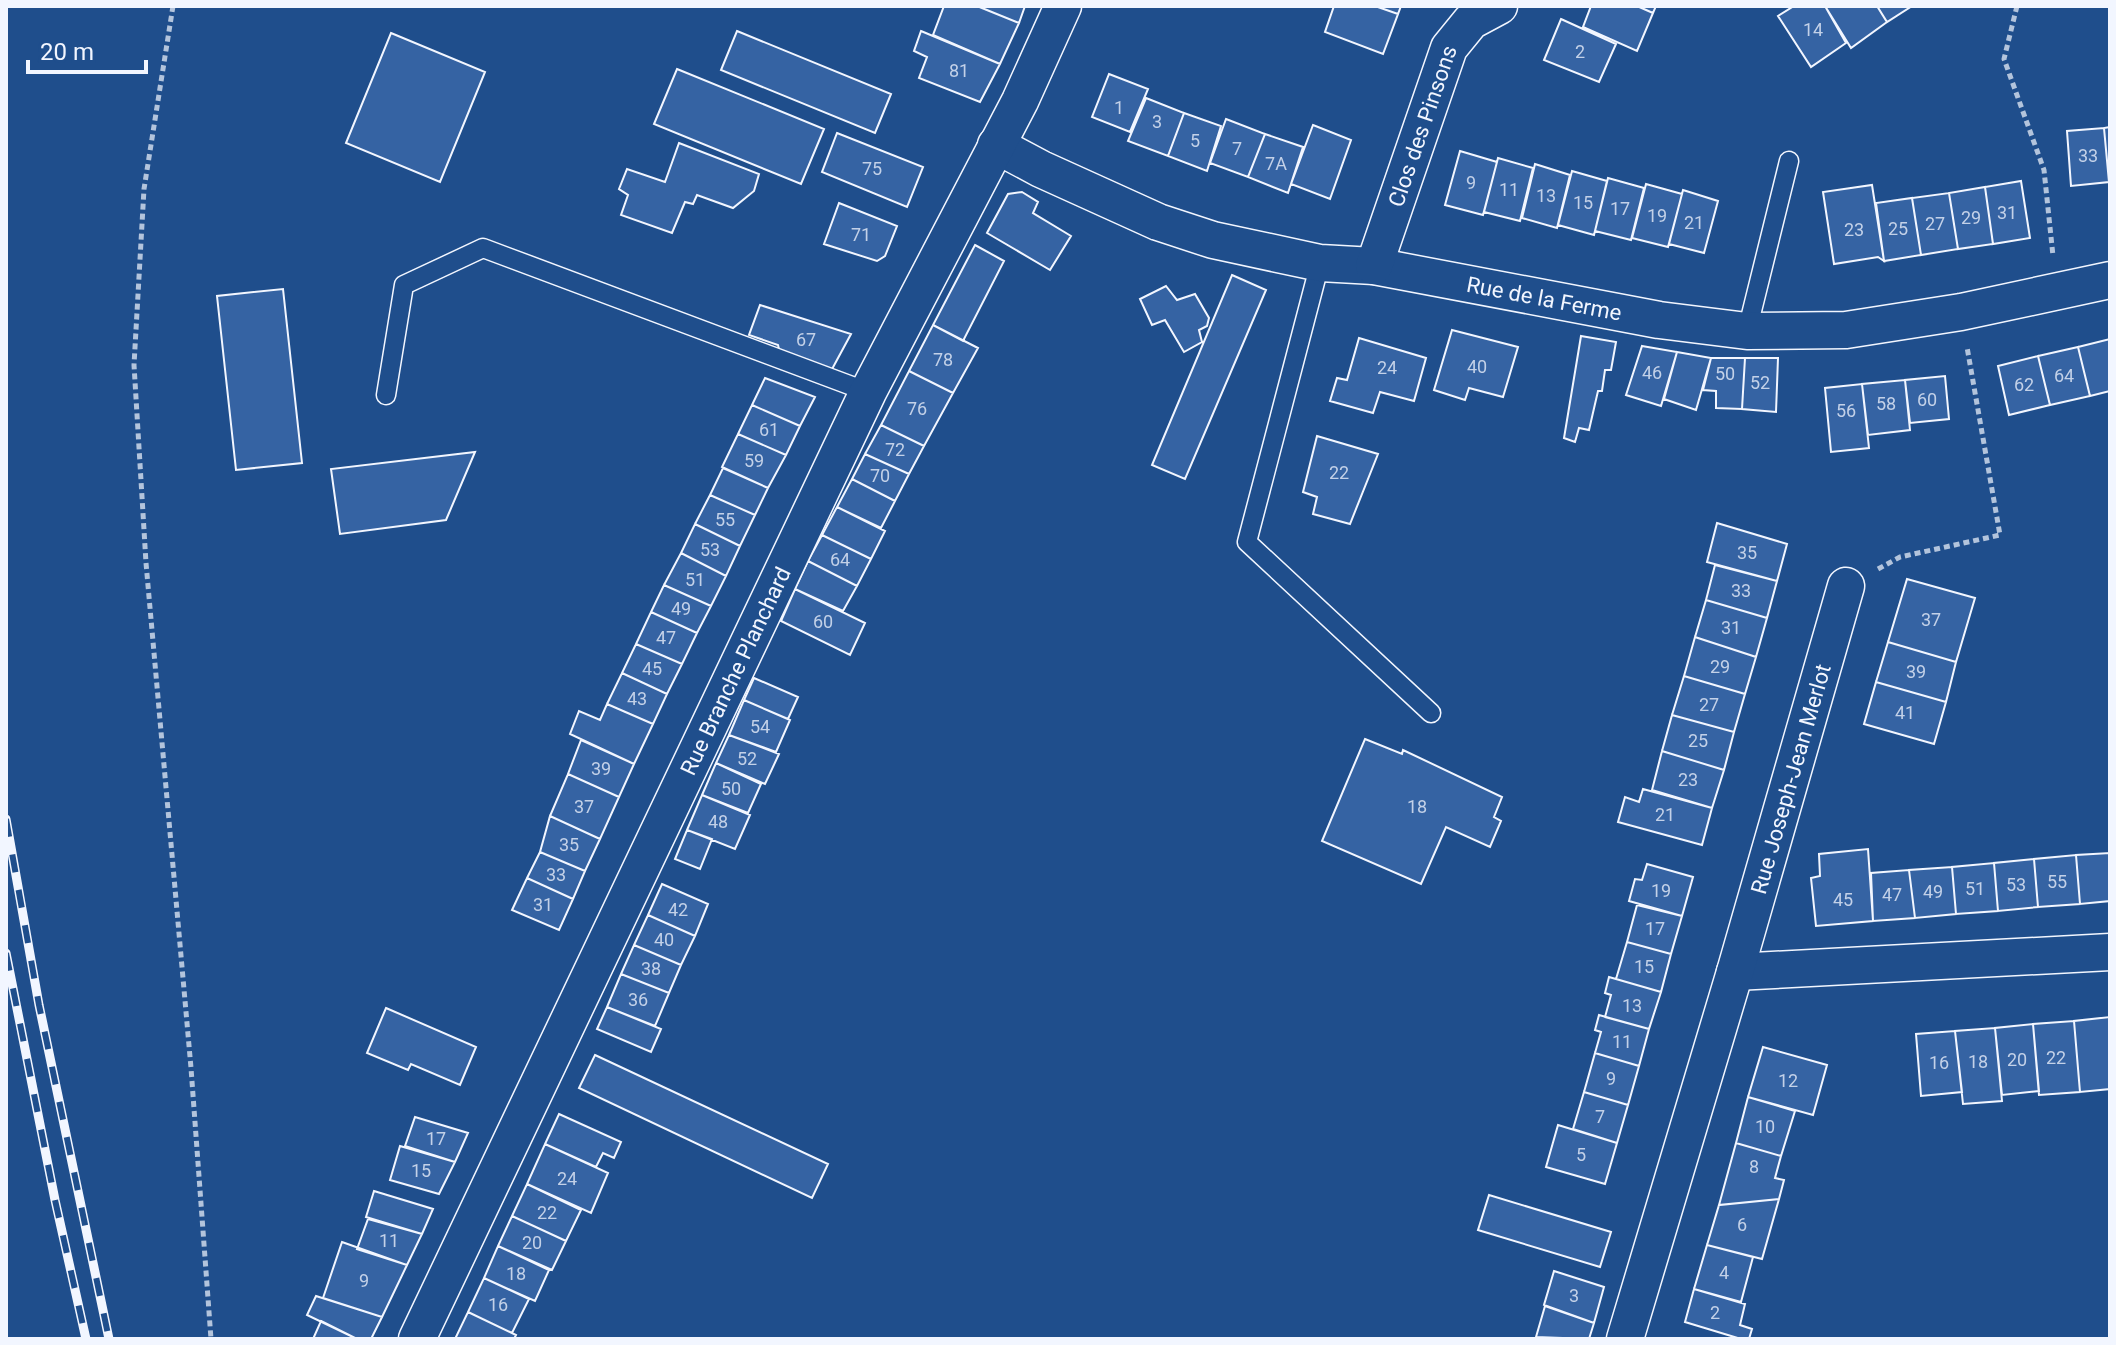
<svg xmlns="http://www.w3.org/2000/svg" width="2116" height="1345" font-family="Roboto,sans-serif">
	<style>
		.building { fill: #3563a3; stroke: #f2f6ff; stroke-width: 2 }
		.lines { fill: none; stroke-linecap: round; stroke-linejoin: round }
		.lane-casing { stroke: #f2f6ff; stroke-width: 21 }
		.street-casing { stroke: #f2f6ff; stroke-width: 39 }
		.path { stroke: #b3c4dc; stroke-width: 5; stroke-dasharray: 6 4; stroke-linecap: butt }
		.lane { stroke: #1f4e8c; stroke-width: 18 }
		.street { stroke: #1f4e8c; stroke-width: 36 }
		.rail-casing { stroke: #f2f6ff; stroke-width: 9 }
		.rail { stroke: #1f4e8c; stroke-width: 6; stroke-dasharray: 18; stroke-linecap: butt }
		.labels { text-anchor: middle; stroke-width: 6; stroke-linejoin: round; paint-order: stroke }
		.number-label { font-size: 18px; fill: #c3d1e8 }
		.street-label { font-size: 22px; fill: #f2f6ff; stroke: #1f4e8c }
	</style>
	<rect width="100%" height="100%" fill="#1f4e8c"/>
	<path class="building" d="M944,6H977L1019,23L1000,64L933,35Z
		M977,6H1025L1019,23Z
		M1334,6H1375L1398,14L1383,54L1325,32Z
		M1375,6H1401L1398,14Z
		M1591,6H1637L1653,13L1637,51L1583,27Z
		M1637,6H1656L1653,13Z
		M1794,6H1825L1846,43L1811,67L1778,16Z
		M1825,6H1877L1887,22L1851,48Z
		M1877,6H1912L1887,22Z
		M1561,19L1616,44L1599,82L1544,60Z
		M737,31L891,94L875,133L721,70Z
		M921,31L1000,64L980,102L919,78L927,57L914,51Z
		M391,33L485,72L440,182L346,143Z
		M677,69L824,129L801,184L654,124Z
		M1109,74L1148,89L1130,132L1092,117Z
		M1146,98L1184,113L1168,156L1128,141Z
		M1184,113L1221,126L1207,171L1168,156Z
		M1226,119L1265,134L1248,177L1210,163Z
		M1313,125L1351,140L1330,199L1291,184Z
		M2110,127V182H2109L2104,128Z
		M2104,128L2109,182L2071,186L2067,131Z
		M837,133L923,167L907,207L822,172Z
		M1265,134L1303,147L1288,193L1248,177Z
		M679,143L759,174L754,191L733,208L697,195L693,204L685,202L672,233L621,215L628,195L619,189L627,169L665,182Z
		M1460,151L1497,162L1483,215L1445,205Z
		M1498,158L1533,168L1520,221L1484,212Z
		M1535,164L1570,175L1557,228L1522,218Z
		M1572,171L1607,181L1594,235L1558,225Z
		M1608,178L1644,188L1631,240L1595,231Z
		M2021,181L2030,238L1993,244L1985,187Z
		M1646,184L1682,194L1668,247L1632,238Z
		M1872,185L1884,261L1878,257L1834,264L1823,192Z
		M1985,187L1993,244L1958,249L1949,193Z
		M1683,190L1718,201L1704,253L1669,244Z
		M1022,192L1038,202L1033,213L1071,236L1050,270L987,233L1008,194Z
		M1949,193L1958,249L1921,255L1912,198Z
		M1912,198L1921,255L1884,261L1876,203Z
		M839,203L897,226L885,256L877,261L824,244Z
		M975,245L1004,261L963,341L933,325Z
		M1232,275L1266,290L1185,479L1152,465Z
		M1166,286L1177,300L1195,294L1209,318L1207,326L1199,330L1202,342L1184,352L1165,320L1152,325L1140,299Z
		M283,289L302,463L236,470L217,296Z
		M760,305L851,334L831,371L780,354L778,345L749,335Z
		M933,325L978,348L953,393L909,371Z
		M1452,330L1518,347L1503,397L1469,388L1465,400L1434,390Z
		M1581,336L1616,342L1611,370H1605L1602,391H1598L1589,430L1579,428L1575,442L1564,438Z
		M1359,338L1426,358L1414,401L1380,392L1373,413L1330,401L1337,378L1347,380Z
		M2110,339V391L2090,396L2078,347Z
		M1642,346L1677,352L1661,406L1626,395Z
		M2078,347L2090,396L2050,405L2038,356Z
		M1677,352L1711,358L1696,410L1664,399Z
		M2038,356L2050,405L2009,415L1998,366Z
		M1711,358H1745L1742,409L1716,408V391L1703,390Z
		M1745,358H1778L1776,412L1742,409Z
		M909,371L953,393L924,446L881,425Z
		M1945,376L1949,419L1910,423L1905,380Z
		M765,378L815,397L800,426L752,405Z
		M1905,380L1910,430L1868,435L1862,384Z
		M1862,384L1869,448L1831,452L1825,388Z
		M752,405L800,426L786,455L738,434Z
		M881,425L924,446L909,474L865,454Z
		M738,434L786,455L768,488L722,467Z
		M1317,436L1378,454L1350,524L1313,514L1317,497L1303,492Z
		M475,452L446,520L340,534L331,469Z
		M865,454L909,474L895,501L852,479Z
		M723,468L768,488L755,515L710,495Z
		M852,479L895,501L881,528L837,507Z
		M710,495L755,515L740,546L695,524Z
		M837,507L885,531L871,559L822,535Z
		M1717,523L1787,544L1777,581L1707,562Z
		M695,524L740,546L726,576L681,553Z
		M822,535L871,559L857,586L808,561Z
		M681,553L726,576L711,606L664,585Z
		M808,561L857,586L843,611L795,589Z
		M1715,565L1777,581L1767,618L1706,600Z
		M1907,579L1975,598L1956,662L1888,642Z
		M664,585L711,606L697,633L651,612Z
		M795,589L865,623L850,655L781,621Z
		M1706,600L1767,618L1756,657L1695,637Z
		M651,612L697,633L682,664L636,644Z
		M1695,637L1756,657L1745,694L1684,676Z
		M1888,642L1956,662L1946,702L1876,682Z
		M636,644L682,664L667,694L622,673Z
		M622,673L667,694L653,724L607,704Z
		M1684,676L1745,694L1734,732L1672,715Z
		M754,678L798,697L788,719L744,700Z
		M1876,682L1946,702L1934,744L1864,724Z
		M744,700L790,720L776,752L729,735Z
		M607,704L653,724L634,764L570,734L579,711L600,720Z
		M1672,715L1734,732L1724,770L1662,751Z
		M729,735L779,754L765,784L716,763Z
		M1365,739L1402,754L1403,750L1502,797L1494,817L1501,821L1490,847L1446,827L1421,884L1322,841Z
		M581,740L634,764L619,797L568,774Z
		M1662,751L1724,770L1712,808L1652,790Z
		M716,763L761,784L748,813L702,795Z
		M568,774L619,797L600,839L550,816Z
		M1643,789L1712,808L1702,845L1618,822L1625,797L1639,802Z
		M702,795L750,815L735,849L687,830Z
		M550,816L600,839L585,871L540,852Z
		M687,830L712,839L700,869L675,859Z
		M1868,849L1873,921L1816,926L1811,878L1820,876L1819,854Z
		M540,852L585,871L573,899L527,878Z
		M2110,853V901L2080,904L2076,855Z
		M2076,855L2080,904L2038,907L2034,859Z
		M2034,859L2038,907L1998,911L1994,863Z
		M1994,863L1998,911L1956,914L1952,867Z
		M1647,864L1693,877L1682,916L1629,901L1635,879L1642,880Z
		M1952,867L1956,914L1915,918L1909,870Z
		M1909,870L1915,918L1873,921L1871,873Z
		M527,878L573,899L559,930L512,910Z
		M662,884L708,904L695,936L648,915Z
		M1637,905L1682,916L1671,954L1627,942Z
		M648,915L695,936L681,965L634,945Z
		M1627,942L1671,954L1661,992L1616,979Z
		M634,945L681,965L669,993L621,974Z
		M621,974L669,993L655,1026L607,1007Z
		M1609,977L1661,992L1649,1029L1605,1017L1611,995L1605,993Z
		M607,1007L661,1029L651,1052L597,1029Z
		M386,1008L476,1047L460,1085L411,1064L408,1070L367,1053Z
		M1599,1015L1649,1029L1639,1066L1595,1053L1601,1032L1595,1030Z
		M2110,1017V1089L2080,1092L2074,1021Z
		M2074,1021L2080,1092L2039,1095L2033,1024Z
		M2033,1024L2039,1091L2002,1095L1995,1028Z
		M1995,1028L2002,1101L1963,1104L1955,1031Z
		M1955,1031L1962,1092L1921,1096L1916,1034Z
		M1763,1047L1827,1065L1813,1115L1748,1097Z
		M1595,1053L1639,1066L1628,1105L1584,1092Z
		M595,1055L828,1164L812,1198L579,1088Z
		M1584,1092L1628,1105L1617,1143L1573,1129Z
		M1748,1097L1795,1111L1781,1156L1736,1143Z
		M559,1114L621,1142L614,1158L603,1153L596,1167L545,1144Z
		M415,1117L468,1133L455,1162L405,1146Z
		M1558,1125L1617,1143L1605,1184L1546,1167Z
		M1736,1143L1781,1156L1775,1178L1784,1180L1779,1199L1719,1205Z
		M545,1144L608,1173L591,1213L527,1184Z
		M400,1146L455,1162L439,1194L390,1180Z
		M527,1184L581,1210L566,1241L512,1216Z
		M374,1191L433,1209L422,1234L366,1217Z
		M1489,1195L1611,1232L1600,1267L1478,1230Z
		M1779,1199L1762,1259L1707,1245L1719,1205Z
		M512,1216L566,1241L552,1270L498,1246Z
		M368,1219L422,1234L407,1265L357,1249Z
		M342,1242L407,1265L382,1317L323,1298Z
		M1707,1245L1753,1257L1741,1302L1694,1289Z
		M498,1246L549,1270L535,1301L484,1278Z
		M1554,1271L1604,1287L1594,1323L1544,1305Z
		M484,1278L529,1299L512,1333L468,1312Z
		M1694,1289L1745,1304L1740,1325L1752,1329L1749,1339H1741L1685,1322Z
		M316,1296L382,1317L371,1339H357L307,1315Z
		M1545,1306L1594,1323L1589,1339L1536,1337Z
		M468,1312L516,1335L514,1339H455Z
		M321,1321L357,1339H313Z"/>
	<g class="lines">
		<g class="lane-casing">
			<path id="lane" d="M1320,263L1247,542L1431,713
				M1747,331L1789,161
				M386,395L404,285L483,248L868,392"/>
		</g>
		<g class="street-casing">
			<g id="street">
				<path id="s1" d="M996,145L1041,169L1158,222L1213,240L1320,263L1374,266L1659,320L1747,331L1846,330L1961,312L2110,280"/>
				<path id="s2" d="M1374,266L1449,48L1471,21L1499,6"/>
				<path d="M1735,972L2110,952"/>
				<path id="s3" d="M417,1339L868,392L1020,101L1063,6"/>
				<path id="s4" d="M1625,1339L1735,972L1846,586"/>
			</g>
		</g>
		<path class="path" d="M173,6L144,189L134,365L146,563L191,1068L211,1339
			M2017,6L2004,59L2044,170L2053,256
			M1878,569L1900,557L2000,535L1967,347"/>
		<use href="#lane" class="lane"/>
		<use href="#street" class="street"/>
		<g class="rail-casing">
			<path id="rail" d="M6,819L39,1005L109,1339
				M6,953L55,1200L86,1339"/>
		</g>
		<use href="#rail" class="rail"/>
	</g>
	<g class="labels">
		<g class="number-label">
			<text x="1813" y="36">14</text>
			<text x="1580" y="58">2</text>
			<text x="959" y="77">81</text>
			<text x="1119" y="114">1</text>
			<text x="1157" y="128">3</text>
			<text x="1195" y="147">5</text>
			<text x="1237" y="155">7</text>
			<text x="2088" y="162">33</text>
			<text x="1276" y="170">7A</text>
			<text x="872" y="175">75</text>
			<text x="1471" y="189">9</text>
			<text x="1509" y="196">11</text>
			<text x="1546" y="202">13</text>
			<text x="1583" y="209">15</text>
			<text x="1620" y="215">17</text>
			<text x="2007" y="219">31</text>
			<text x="1657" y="222">19</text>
			<text x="1971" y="224">29</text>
			<text x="1694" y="229">21</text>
			<text x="1935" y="230">27</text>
			<text x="1898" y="235">25</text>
			<text x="1854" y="236">23</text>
			<text x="861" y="241">71</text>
			<text x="806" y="346">67</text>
			<text x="943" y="366">78</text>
			<text x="1477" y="373">40</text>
			<text x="1387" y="374">24</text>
			<text x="1652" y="379">46</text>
			<text x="1725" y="380">50</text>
			<text x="2064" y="382">64</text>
			<text x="1760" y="389">52</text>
			<text x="2024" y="391">62</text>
			<text x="1927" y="406">60</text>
			<text x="1886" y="410">58</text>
			<text x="917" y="415">76</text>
			<text x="1846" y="417">56</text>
			<text x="769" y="436">61</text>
			<text x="895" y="456">72</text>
			<text x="754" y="467">59</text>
			<text x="1339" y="479">22</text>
			<text x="880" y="482">70</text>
			<text x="725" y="526">55</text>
			<text x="710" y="556">53</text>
			<text x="1747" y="559">35</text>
			<text x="840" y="566">64</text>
			<text x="695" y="586">51</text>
			<text x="1741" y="597">33</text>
			<text x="681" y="615">49</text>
			<text x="1931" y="626">37</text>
			<text x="823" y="628">60</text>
			<text x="1731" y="634">31</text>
			<text x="666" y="644">47</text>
			<text x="1720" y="673">29</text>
			<text x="652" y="675">45</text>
			<text x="1916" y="678">39</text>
			<text x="637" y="705">43</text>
			<text x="1709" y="711">27</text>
			<text x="1905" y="719">41</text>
			<text x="760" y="733">54</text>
			<text x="1698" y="747">25</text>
			<text x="747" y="765">52</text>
			<text x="601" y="775">39</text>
			<text x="1688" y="786">23</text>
			<text x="731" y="795">50</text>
			<text x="584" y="813">37</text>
			<text x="1417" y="813">18</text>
			<text x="1665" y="821">21</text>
			<text x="718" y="828">48</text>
			<text x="569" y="851">35</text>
			<text x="556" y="881">33</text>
			<text x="2057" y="888">55</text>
			<text x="2016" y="891">53</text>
			<text x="1975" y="895">51</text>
			<text x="1661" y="897">19</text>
			<text x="1933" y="898">49</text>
			<text x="1892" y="901">47</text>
			<text x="1843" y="906">45</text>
			<text x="543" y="911">31</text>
			<text x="678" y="916">42</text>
			<text x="1655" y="935">17</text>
			<text x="664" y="946">40</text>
			<text x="1644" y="973">15</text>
			<text x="651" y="975">38</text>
			<text x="638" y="1006">36</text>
			<text x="1632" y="1012">13</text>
			<text x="1622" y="1048">11</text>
			<text x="2056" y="1064">22</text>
			<text x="2017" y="1066">20</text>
			<text x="1978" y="1068">18</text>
			<text x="1939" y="1069">16</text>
			<text x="1611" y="1085">9</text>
			<text x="1788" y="1087">12</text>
			<text x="1600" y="1123">7</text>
			<text x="1765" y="1133">10</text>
			<text x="436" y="1145">17</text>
			<text x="1581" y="1161">5</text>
			<text x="1754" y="1173">8</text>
			<text x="421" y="1177">15</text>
			<text x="567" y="1185">24</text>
			<text x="547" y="1219">22</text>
			<text x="1742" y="1231">6</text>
			<text x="389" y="1247">11</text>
			<text x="532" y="1249">20</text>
			<text x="1724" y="1279">4</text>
			<text x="516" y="1280">18</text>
			<text x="364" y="1287">9</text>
			<text x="1574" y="1302">3</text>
			<text x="498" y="1311">16</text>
			<text x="1715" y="1319">2</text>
		</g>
		<g class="street-label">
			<text dy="8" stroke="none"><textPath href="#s2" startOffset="148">Clos des Pinsons</textPath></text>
			<text dy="8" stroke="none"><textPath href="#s1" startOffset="574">Rue de la Ferme</textPath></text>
			<text dy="8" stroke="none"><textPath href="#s3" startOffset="740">Rue Branche Planchard</textPath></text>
			<text dy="8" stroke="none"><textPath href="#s4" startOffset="584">Rue Joseph-Jean Merlot</textPath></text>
		</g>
	</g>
	<rect width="2116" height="1345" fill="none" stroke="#f2f6ff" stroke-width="16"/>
	<path d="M28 60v12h118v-12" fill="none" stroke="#f2f6ff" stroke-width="4"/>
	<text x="40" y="60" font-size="24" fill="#f2f6ff" stroke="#1f4e8c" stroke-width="6" paint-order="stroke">20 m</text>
</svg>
